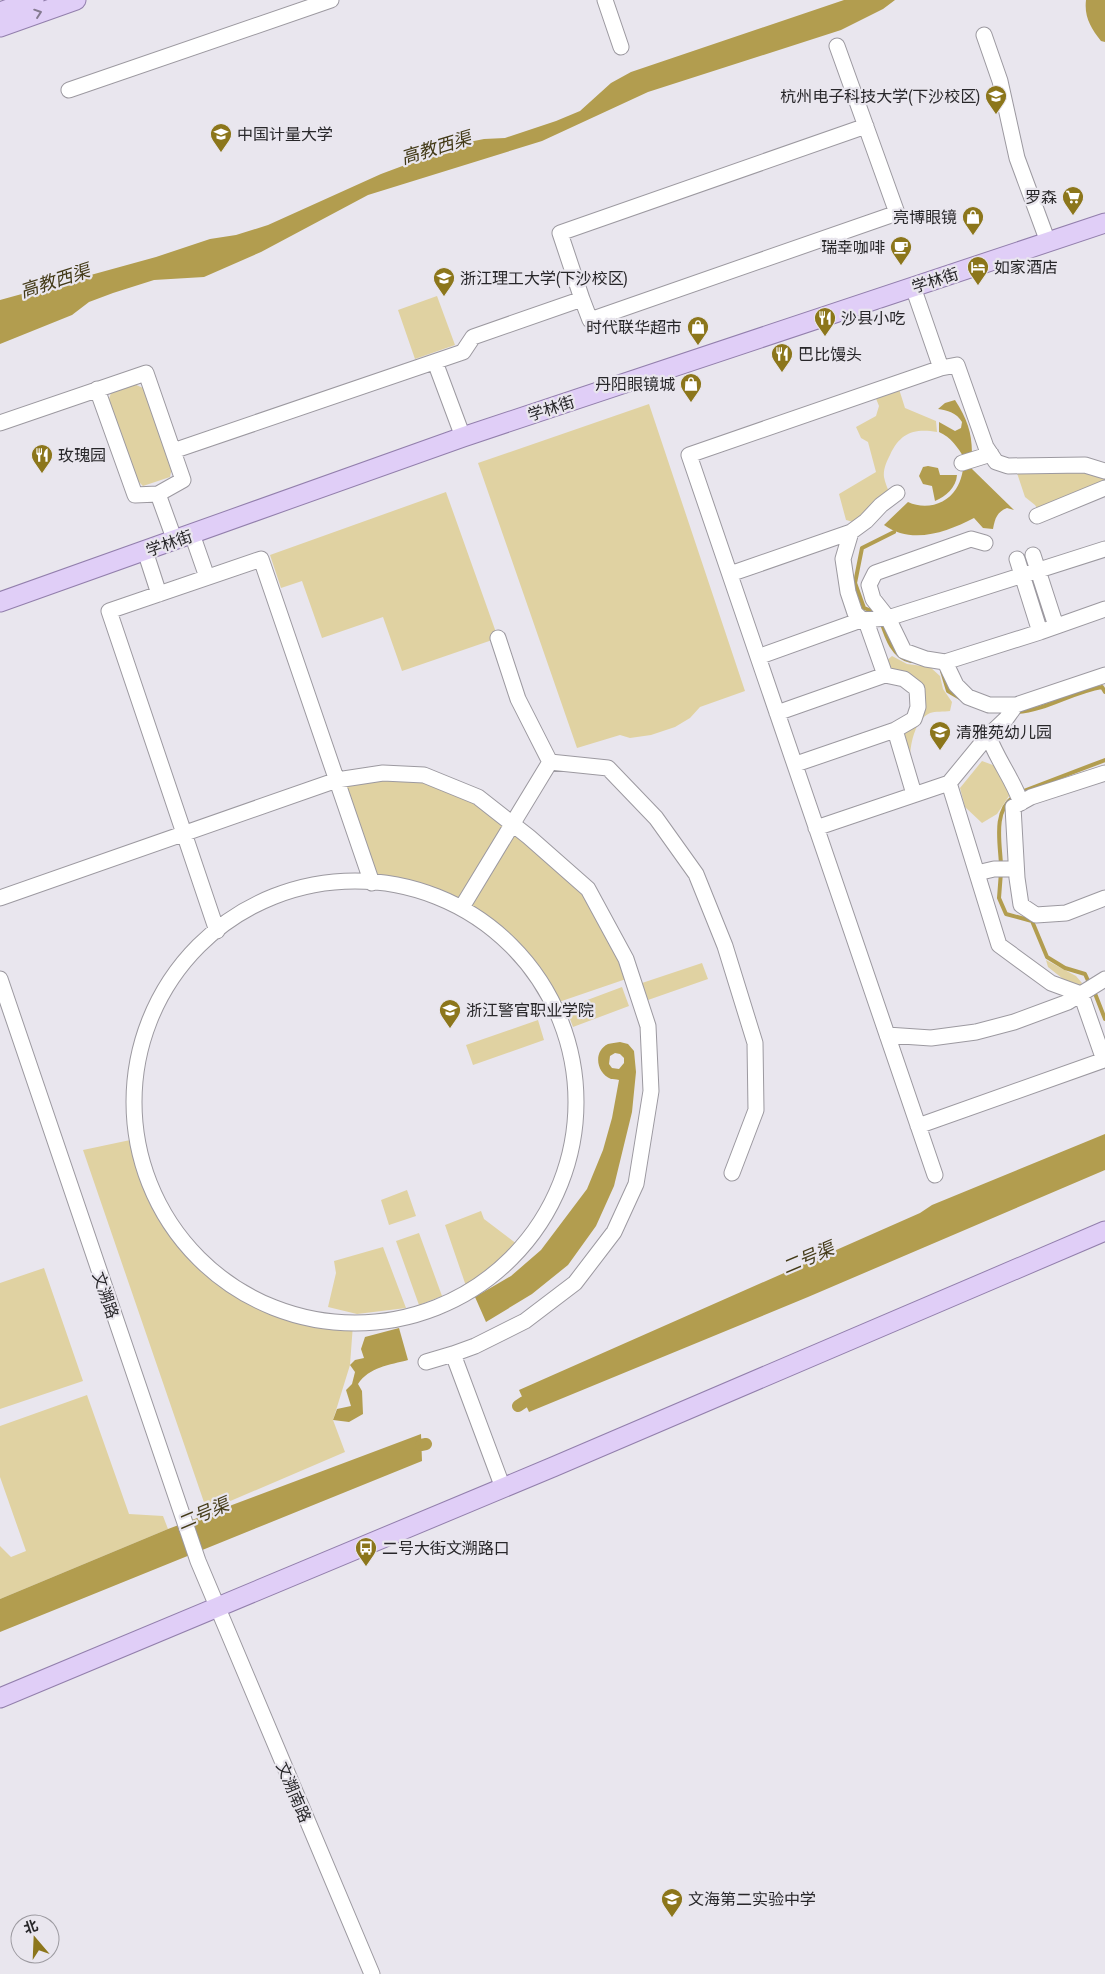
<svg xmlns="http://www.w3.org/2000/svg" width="1105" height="1974" font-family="'Asap Condensed','Noto Sans SC',sans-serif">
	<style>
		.green { fill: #e0d2a2 }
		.water { fill: #b29d4f; fill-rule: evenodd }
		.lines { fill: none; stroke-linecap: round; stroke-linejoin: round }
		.stream { stroke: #b29d4f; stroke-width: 4 }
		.canal { stroke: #b29d4f; stroke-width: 12 }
		.minor-casing { stroke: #9c99a0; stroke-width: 17 }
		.major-casing { stroke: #927fac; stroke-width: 21 }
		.minor { stroke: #fff; stroke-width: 15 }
		.major { stroke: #e0cef7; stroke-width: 19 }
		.oneway { stroke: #847a90 }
		.labels { text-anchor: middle; stroke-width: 4.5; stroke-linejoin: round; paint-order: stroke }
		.poi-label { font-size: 16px; fill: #28272a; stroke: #e9e6ee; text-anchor: start }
		.street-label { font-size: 16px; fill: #28272a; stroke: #e9e6ee }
		.water-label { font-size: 18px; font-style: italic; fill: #433a17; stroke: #e9e6ee }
	</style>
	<rect width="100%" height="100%" fill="#e9e6ee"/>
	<path class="green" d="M437,296L455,345L415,359L398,310Z
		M132,383L143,388L172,467L170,477L143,486L136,479L108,402L112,390Z
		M899,389L905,408L936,421L937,432C914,428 900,433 890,455C887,461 883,469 884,477C885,483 888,489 890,495L857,523L846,520L839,494L876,472L868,442L861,438L856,427L876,416L879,406L875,396Z
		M649,404L745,691L700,707L690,718L675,727L651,735L630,738L620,735L577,748L478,463Z
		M1081,470L1105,478V483L1039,511L1035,505L1025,497L1017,473Z
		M446,492L498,638L402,671L383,617L322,638L302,581L281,588L270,555Z
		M892,656L907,664L930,667L940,676L943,689L952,702L950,711C944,712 935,711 930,713C915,720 911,742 910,756L903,738L901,720L910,714L914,696L888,671L886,661Z
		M982,761L1001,768L1015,787L997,814L982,823L965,807L960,788Z
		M424,775L478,797L588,889L632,977L553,1004L549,993L511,944L462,907L404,886L372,883L337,780Z
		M1046,960L1076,976L1082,983L1077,990L1048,967Z
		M702,963L708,979L648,1000L642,983Z
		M622,987L629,1006L573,1027L566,1008Z
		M538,1020L544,1040L473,1065L466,1045Z
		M135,1139L154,1198L188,1249L235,1289L291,1315L353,1324L350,1365L333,1420L345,1452L207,1511L83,1150Z
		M407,1190L416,1216L389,1225L381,1200Z
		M481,1211L484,1219L517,1244L486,1273L466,1286L445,1225Z
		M419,1233L442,1296L419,1305L396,1241Z
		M383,1247L406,1308L357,1314L328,1307L336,1273L334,1261Z
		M44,1268L83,1381L0,1409V1283Z
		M87,1395L129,1514L163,1516L168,1529L0,1599V1546L11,1557L26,1551L0,1477V1426Z"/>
	<path class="water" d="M844,0H895L883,9L841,30L648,92L542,141L368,195L261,252L204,277L154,280L113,293L89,302L72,315L0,344V300L156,257L210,239L236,235L268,225L381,174L464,143L484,139L505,138L556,121L580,111L611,83L631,72Z
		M1086,0H1105V42L1101,41C1091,28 1084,17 1086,0Z
		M955,400C970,423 974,440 971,468L1014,510L1007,508C997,512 995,518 993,529L983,528L974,518C947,532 912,545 884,525L908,502C925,510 946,505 956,489C962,480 963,469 965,459C958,448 951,437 939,432V422L955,431L961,428L962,422C957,413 947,410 938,409L945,403Z
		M928,466L938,468L940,475H957C956,488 946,496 935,501L932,486L923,484L919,476L923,467Z
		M620,1042L628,1044L634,1051L636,1072L632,1112L614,1186L596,1226L568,1265L532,1294L486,1322L475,1297L511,1276L541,1250L587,1189L603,1150L612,1118L619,1080C616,1079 613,1079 611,1079C596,1073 593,1051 608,1044C611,1043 616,1043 620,1042ZM615,1053L620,1054L624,1058V1063L619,1069L612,1068L609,1064L610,1056Z
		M1105,1134V1170L808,1297L529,1412L519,1390L920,1213L932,1205Z
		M399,1328L408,1360C390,1365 369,1367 358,1384L362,1391L363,1414L349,1422L333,1420L337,1409L351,1406L346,1390L352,1384L355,1372L350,1365L355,1360L364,1358L361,1349L365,1337Z
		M421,1434L422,1461L0,1632V1599L168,1529Z"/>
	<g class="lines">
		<path class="stream" d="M877,613L864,608L855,583L862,548L894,532
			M881,621C886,636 893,658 911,661
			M942,671L948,691L960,698
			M1017,712C1047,710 1072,692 1102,687L1105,692
			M1021,792L1105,760
			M1001,865C1000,842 993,812 1013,797
			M1001,872L999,898L1006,914L1032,921L1047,957L1065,968L1085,974L1090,985
			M1094,991L1105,1019"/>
		<path class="canal" d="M518,1406L524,1402
			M421,1445L426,1444"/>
		<g class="minor-casing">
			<path id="minor" d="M605,0L621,47
				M984,35L1000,81L1017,158L1048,242
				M69,90L331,0
				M913,287L941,368L957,365L986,447L996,462L1008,466L1085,465L1105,471
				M582,299L560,233L866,126
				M435,362L463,437
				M97,389L135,495L158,494L175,541
				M0,423L146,373L183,480L158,494
				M173,451L463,352L473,337L582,299L590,320L897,213L837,46
				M962,463L991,454
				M1037,516L1105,488
				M192,534L207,577
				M985,543L971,539L875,573L869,585L873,599L888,618L904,651L926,659L945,662L956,685L968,697L989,705H1016L1105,675
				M145,551L159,594
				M1033,555L1056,626
				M1017,559L1040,632
				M730,574L851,532
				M498,638L518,699L550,762L608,768L656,818L696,874L725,946L755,1043L756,1110L732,1173
				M758,657L861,620L888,618L1105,549
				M945,662L1040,632L1105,609
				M885,675L867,624L855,613L848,592L843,559L851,532L866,521L881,505L897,493
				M777,713L885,675L904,679L917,689L918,707L914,719L895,730
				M988,735C997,760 1013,779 1021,803
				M796,764L895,730L914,794
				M1105,773L1031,797L1013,807L1017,878L1021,905L1036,915L1066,913L1105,898
				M816,828L949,783L986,738L1006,719L1016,705
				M977,873L994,869H1016
				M134 1102a221 221 0 1 1 442 0a221 221 0 1 1-442 0Z
				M0,898L337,780L383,773L424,775L478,797L529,837L588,889L626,959L648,1026L651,1091L636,1184L614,1232L575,1283L525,1321L475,1346L453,1354L426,1362
				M462,907L550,762
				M217,931L109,611L261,559L372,883
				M0,979L198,1561L372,1974
				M887,1035L931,1038L976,1032L1014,1022L1068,1002L1105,979
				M918,1126L1104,1060L1081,994L1051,983L999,945L949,783
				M935,1175L689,455L941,368
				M453,1354L503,1488"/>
		</g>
		<g class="major-casing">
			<path id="major" d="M0,12L34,0
				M0,27L76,0
				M0,602L463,437L1105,223
				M0,1698L553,1467L1105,1231"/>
		</g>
		<use href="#minor" class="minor"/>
		<use href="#major" class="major"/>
	</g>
	<defs><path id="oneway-chevron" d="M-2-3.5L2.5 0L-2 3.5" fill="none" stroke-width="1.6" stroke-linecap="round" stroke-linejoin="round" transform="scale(1.25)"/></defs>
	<use class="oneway" href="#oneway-chevron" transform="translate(38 13) rotate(-19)"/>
	<defs>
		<g id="university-pin" transform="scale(1.125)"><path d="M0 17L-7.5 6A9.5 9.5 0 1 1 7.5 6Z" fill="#8c761b" stroke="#e9e6ee"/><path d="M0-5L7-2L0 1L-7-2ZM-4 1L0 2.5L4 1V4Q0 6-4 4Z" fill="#fff"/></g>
		<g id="supermarket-pin" transform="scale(1.125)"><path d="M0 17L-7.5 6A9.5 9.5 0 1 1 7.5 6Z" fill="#8c761b" stroke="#e9e6ee"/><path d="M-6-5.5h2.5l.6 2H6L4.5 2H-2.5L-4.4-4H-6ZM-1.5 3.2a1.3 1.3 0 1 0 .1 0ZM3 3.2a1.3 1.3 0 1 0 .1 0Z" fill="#fff"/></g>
		<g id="shop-pin" transform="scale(1.125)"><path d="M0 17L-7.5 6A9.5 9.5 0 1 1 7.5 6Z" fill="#8c761b" stroke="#e9e6ee"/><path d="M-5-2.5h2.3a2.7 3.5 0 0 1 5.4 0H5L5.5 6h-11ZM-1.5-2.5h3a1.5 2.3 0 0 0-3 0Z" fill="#fff"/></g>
		<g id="cafe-pin" transform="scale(1.125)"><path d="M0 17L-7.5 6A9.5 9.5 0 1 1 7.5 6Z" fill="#8c761b" stroke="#e9e6ee"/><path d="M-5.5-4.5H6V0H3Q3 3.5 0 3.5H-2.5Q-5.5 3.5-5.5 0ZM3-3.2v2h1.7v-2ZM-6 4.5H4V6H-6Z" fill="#fff"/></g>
		<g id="hotel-pin" transform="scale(1.125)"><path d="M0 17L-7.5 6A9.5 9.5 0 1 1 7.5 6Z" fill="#8c761b" stroke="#e9e6ee"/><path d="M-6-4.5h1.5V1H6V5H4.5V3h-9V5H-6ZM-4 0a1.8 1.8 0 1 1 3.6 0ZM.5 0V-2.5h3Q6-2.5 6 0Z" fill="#fff"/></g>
		<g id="restaurant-pin" transform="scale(1.125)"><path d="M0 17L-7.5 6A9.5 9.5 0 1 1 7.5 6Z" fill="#8c761b" stroke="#e9e6ee"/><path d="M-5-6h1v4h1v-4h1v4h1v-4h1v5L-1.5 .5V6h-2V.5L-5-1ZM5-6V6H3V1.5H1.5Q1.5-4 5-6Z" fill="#fff"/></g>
		<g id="school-pin" transform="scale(1.125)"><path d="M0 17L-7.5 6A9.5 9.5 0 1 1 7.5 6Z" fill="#8c761b" stroke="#e9e6ee"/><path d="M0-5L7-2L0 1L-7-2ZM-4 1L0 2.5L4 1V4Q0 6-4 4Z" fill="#fff"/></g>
		<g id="bus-pin" transform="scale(1.125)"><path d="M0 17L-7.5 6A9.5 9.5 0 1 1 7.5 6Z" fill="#8c761b" stroke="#e9e6ee"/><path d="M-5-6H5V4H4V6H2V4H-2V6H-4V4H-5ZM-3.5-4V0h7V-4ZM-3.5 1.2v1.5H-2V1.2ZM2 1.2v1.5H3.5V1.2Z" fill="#fff"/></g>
	</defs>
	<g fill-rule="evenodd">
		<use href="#university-pin" x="996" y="96"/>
		<use href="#university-pin" x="221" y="134"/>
		<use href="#supermarket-pin" x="1073" y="197"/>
		<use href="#shop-pin" x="973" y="217"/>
		<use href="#cafe-pin" x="901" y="247"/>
		<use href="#hotel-pin" x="978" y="267"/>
		<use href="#university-pin" x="444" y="278"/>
		<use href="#restaurant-pin" x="825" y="318"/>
		<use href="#shop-pin" x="698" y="327"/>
		<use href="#restaurant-pin" x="782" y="354"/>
		<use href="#shop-pin" x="691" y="384"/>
		<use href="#restaurant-pin" x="42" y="455"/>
		<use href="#school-pin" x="940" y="732"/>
		<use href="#university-pin" x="450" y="1010"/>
		<use href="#bus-pin" x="366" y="1548"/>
		<use href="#school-pin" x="672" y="1899"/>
	</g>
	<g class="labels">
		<g class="poi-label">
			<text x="980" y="102" text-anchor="end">杭州电子科技大学(下沙校区)</text>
			<text x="237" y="140">中国计量大学</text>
			<text x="1057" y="203" text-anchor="end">罗森</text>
			<text x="957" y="223" text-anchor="end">亮博眼镜</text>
			<text x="885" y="253" text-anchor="end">瑞幸咖啡</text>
			<text x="994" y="273">如家酒店</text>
			<text x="460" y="284">浙江理工大学(下沙校区)</text>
			<text x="841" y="324">沙县小吃</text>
			<text x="682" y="333" text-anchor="end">时代联华超市</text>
			<text x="798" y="360">巴比馒头</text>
			<text x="675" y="390" text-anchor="end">丹阳眼镜城</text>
			<text x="58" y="461">玫瑰园</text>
			<text x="956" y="738">清雅苑幼儿园</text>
			<text x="466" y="1016">浙江警官职业学院</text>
			<text x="382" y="1554">二号大街文溯路口</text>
			<text x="688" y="1905">文海第二实验中学</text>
		</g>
		<g class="street-label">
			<text transform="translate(935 280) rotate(-18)" y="6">学林街</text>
			<text transform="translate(551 408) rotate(-18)" y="6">学林街</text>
			<text transform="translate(169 543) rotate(-19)" y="6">学林街</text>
			<text transform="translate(106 1295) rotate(71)" y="6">文溯路</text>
			<text transform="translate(294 1792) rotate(67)" y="6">文溯南路</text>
		</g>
		<g class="water-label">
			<text transform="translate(436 148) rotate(-17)" y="6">高教西渠</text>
			<text transform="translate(55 281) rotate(-18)" y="6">高教西渠</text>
			<text transform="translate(808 1258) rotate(-23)" y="6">二号渠</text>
			<text transform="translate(203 1514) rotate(-23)" y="6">二号渠</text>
		</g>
	</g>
	<g transform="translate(35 1939) rotate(341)"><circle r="24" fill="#e9e6ee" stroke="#9c9aa0"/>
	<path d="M0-4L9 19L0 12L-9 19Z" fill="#8c761b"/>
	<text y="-8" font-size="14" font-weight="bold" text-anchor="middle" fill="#28272a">北</text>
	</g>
</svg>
